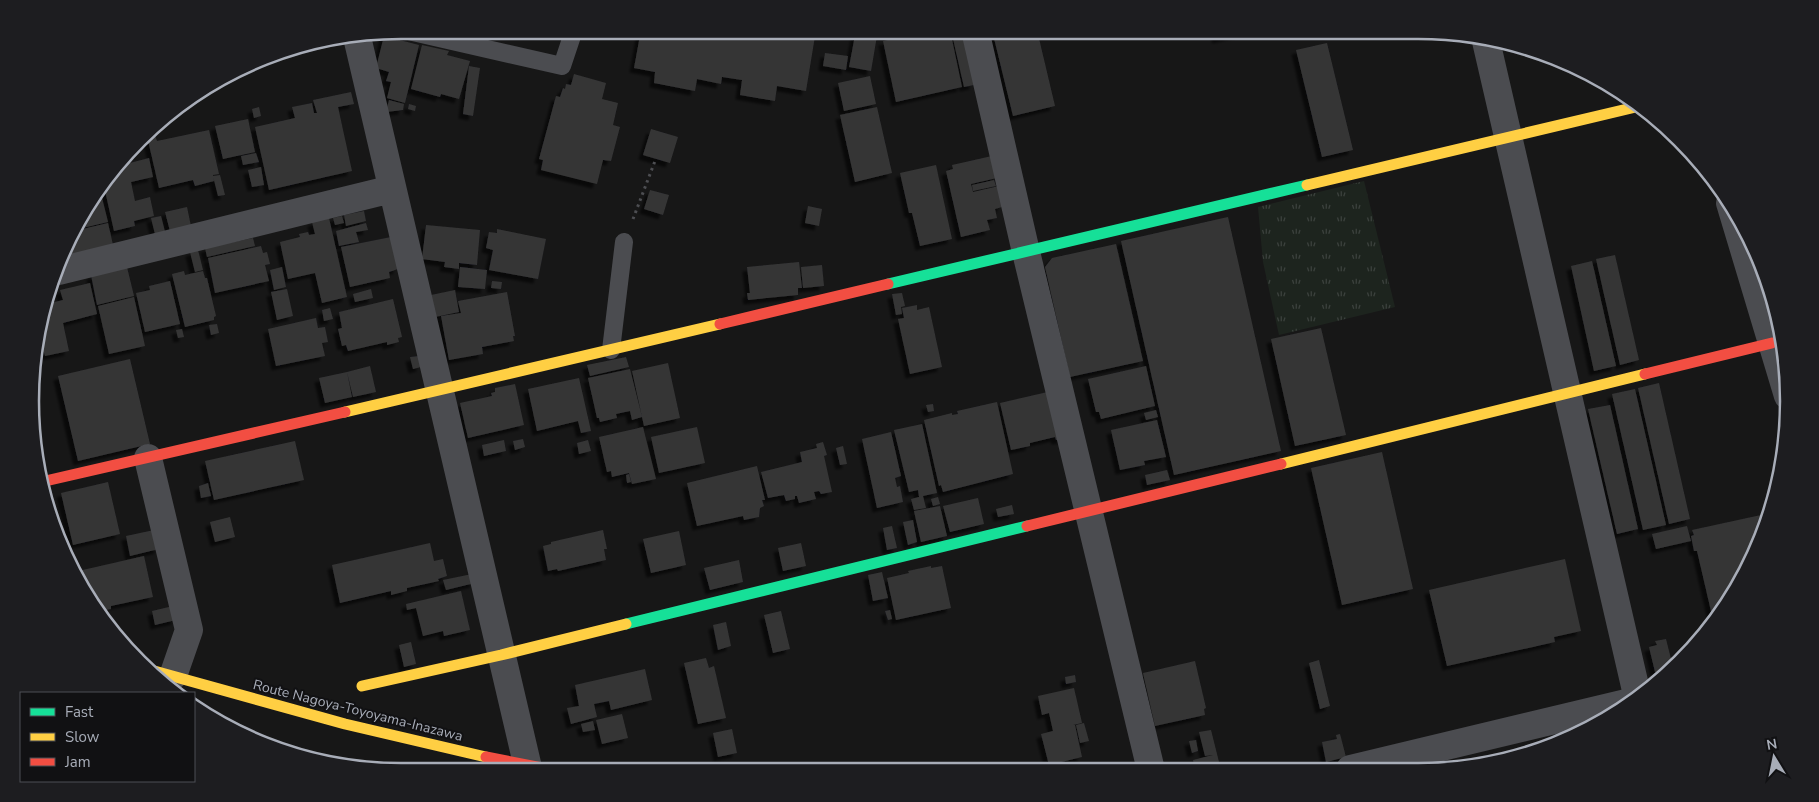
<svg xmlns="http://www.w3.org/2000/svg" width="1819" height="802" font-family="'Nunito Sans',sans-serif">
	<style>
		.grass { fill: url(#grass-tufts) }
		.building { fill: #353536; filter: url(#shadow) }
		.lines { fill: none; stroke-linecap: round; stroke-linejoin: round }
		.path { stroke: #4d4e52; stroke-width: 3; stroke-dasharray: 2.5 4; stroke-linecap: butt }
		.lane { stroke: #4b4c50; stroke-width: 18 }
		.street { stroke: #4b4c50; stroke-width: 28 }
		.fast { stroke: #16e098; stroke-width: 11 }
		.slow { stroke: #ffcf43; stroke-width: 11 }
		.jam { stroke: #f24e42; stroke-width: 11 }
		.labels { text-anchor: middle; stroke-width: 4; stroke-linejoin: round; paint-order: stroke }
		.street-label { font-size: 14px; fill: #a8adb8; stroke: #111113 }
		.rim { fill: none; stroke: #a8adb8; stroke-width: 2.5 }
	</style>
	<defs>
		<pattern id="grass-tufts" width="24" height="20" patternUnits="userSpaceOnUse" patternTransform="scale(1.25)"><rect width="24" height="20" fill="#1d241e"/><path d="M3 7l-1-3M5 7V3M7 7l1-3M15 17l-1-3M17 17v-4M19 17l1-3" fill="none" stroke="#3b413d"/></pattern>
		<filter id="shadow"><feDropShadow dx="-4.5" dy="4.5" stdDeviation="1" flood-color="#0009"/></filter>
	</defs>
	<rect width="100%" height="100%" fill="#171717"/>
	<path class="grass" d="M1364,181L1395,307L1279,335L1263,262L1258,207Z"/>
	<path class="building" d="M641,30H816L806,91L777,86L775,101L740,95L742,80L722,77L721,84L697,79L695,91L654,83L655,72L634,68Z
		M856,30H878L871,71L849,67Z
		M934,30H950L962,87L896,102L883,41Z
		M951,30H962L974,85L964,87Z
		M992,30H1037L1055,106L1013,116Z
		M1214,30H1242L1243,33L1217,39Z
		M1325,30H1346V31L1326,35Z
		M384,36L419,45L405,103L387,98L391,82L386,81L389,72L376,68Z
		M1327,43L1353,150L1322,157L1296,50Z
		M422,45L449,51L447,55L470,61L459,99L441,94L440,97L411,89Z
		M825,53L848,56L846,70L823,66Z
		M469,66L480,68L473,116L463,114Z
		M574,74L606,83L602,99L618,103L613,125L620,127L611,161L603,160L597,184L541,170L543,160L539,159L556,96L560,97L563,88L565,89L566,84L571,85Z
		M870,76L876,104L844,111L838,83Z
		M351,92L354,104L338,107L352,171L269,190L255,127L295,118L292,107L312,103L314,113H317L313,100Z
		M389,100L404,104L403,110L386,112Z
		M409,104L416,106L415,111L408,109Z
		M259,107L261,116L254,118L252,109Z
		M877,107L892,173L855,182L840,115Z
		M248,119L255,152L223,159L215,126Z
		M651,129L678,137L670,163L643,155Z
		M209,130L219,174L213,175L214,181L195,186L193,180L159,188L147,136L155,135L157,141Z
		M256,153L259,162L243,165L241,156Z
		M992,156L997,178L971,184L973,192L999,186L1003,204H1001L1002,207L995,209L997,218L987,220L990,230L961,237L946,171L953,169L952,165Z
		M149,158L153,177L131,182L135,201L150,197L154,216L134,221L135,226L114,231L104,186L122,165Z
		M936,165L952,239L920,246L912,213H909L900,173Z
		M261,167L264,185L252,187L248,170Z
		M220,175L225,195L218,196L213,176Z
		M994,180L996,186L973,191L972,185Z
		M100,190L108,222L74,230L80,215Z
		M650,190L669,195L663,215L644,209Z
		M808,206L822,209L819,226L805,223Z
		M187,207L192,231L171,235L165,212Z
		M364,211L366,221L346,226L344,215Z
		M161,216L166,236L156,238L151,218Z
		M342,216L344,223L335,225L333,218Z
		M1228,217L1281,451L1174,475L1121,241Z
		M329,218L347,297L322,303L315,273L288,279L280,242L300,237L299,234L308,232L309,235L315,234L312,222Z
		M108,223L114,249L63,261L74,231Z
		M366,223L368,230L356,232L359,242L339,246L336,231Z
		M426,225L480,230L477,265L459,263V269L444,267L445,262L422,259Z
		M497,229L546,239L538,279L489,270L493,250L486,248L489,232L497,233Z
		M391,237L398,269L389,272L390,278L350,287L341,247Z
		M253,238L255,246L207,257L205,248Z
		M1116,244L1143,361L1070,377L1045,267L1052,258Z
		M261,246L263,253L267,252L270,264L265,265L269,281L215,293L208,258Z
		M198,250L203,270L195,272L190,252Z
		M1615,255L1639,360L1620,365L1596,259Z
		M1592,261L1616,366L1594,371L1571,266Z
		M799,262L802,288H798V295L748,300L747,293H750L747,267Z
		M822,265L824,286L803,288L801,267Z
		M127,267L134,296L97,305L91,275Z
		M282,267L286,287L274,290L270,270Z
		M460,267L487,270L485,289L458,287Z
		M184,271L185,275L203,271L205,278H207L216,316L214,317V320L185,327L172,274Z
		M170,281L180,324L145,332L136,293L150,290L149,286Z
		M492,281L502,282L501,289L491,288Z
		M90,283L97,314L63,323L69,351L45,356L43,349L36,351L37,329L46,304L63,300L60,290Z
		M287,289L293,316L277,320L271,292Z
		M371,289L373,298L355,302L353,294Z
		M455,290L459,312L435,317L431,295Z
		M507,292L515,336H513L514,341L482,347L483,354L449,360L441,316L461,313L458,301Z
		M902,293L905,306L901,307L902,314L896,315L892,294Z
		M134,297L145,346L109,354L98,306Z
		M393,299L402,337L398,338L399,342L387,345V342L348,351L346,345L342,346L338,329L342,328L339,312Z
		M917,305V310L929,307L942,367L910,374L898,319L904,318L902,308Z
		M330,308L333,319L324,321L322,310Z
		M316,318L318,328L325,327L328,342L322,343L325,356L276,366L268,329Z
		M217,324L219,333L211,335L209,325Z
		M1321,328L1346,435L1295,446L1271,339Z
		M182,329L184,337L178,338L176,330Z
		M419,356L421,367L413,369L410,357Z
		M626,357L629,367L590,376L587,365Z
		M130,359L150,444L78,461L58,376Z
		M668,363L680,418L644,426L632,371Z
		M370,366L376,392L353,397L347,372Z
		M1146,366L1155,406L1101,419L1099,412H1096L1088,379Z
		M630,369L642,417L632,420L630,411L616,414L617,418L600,422L599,418H597L588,378Z
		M347,372L352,397L325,403L319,378Z
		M579,378L591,431L581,433L578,421L537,431L528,389Z
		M1659,383L1690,519L1669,524L1638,388Z
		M515,384L524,425L468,438L460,403L492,396L491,393L495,392V388Z
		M1635,389L1666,525L1643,530L1612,394Z
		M1052,391L1063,439L1056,440L1055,437L1030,443V446L1011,450L1000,403Z
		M997,402L1013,474L943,492L941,485L939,486L924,420L952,413V415L958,414L957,411Z
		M933,404L934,411L928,412L926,405Z
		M1610,405L1638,529L1617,534L1588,409Z
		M1156,410L1158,417L1146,420L1144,413Z
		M1157,420L1166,457L1144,461L1145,465L1120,470L1111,430Z
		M922,424L937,493L923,496L926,508L914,510L911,499L919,497L918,490L909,492L894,430Z
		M643,427L656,479L632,484L629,473L612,477L611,471L607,472L599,437Z
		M697,427L705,463L659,473L651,437Z
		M891,432L901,476L895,478L897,487L900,486L903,502L877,508L862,439Z
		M523,439L525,447L515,450L513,441Z
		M504,440L506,451L484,456L482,445Z
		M588,440L591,451L579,454L577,443Z
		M295,441L304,480L214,500L205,461Z
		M823,442L827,455L824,456L832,492L821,494L819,491L814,492L816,499L799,503L797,496H795V499L786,501L784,495L768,498L761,472L802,462L800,452L817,448L816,444Z
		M843,446L847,464L840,465L836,448Z
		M1382,452L1413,589L1342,605L1311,468Z
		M757,466L765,500H762L764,506L760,508L759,517L744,520L743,516L697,526L687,483Z
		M1167,470L1170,480L1147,485L1145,475Z
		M629,474L631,482L627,483L626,475Z
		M108,482L120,534L73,545L61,493Z
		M208,483L211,496L201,498L199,486Z
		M938,497L940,504L933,506L931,499Z
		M978,498L984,524L950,532L943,506Z
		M1012,505L1014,514L998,517L996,509Z
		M940,506L947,536L921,542L914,511Z
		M1761,515L1764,530L1714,624L1697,551H1694L1691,536L1694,535L1692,530Z
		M230,517L235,537L215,542L210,522Z
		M913,520L917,542L908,545L903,522Z
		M892,526L897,548L887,550L883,528Z
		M1687,526L1691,541L1656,549L1652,534Z
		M154,530L159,549L130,556L126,536Z
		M603,530L607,549H604L606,560L558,571L557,569L548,571L543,546L551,544V542Z
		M679,531L686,565L651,573L643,539Z
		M430,543L434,561L443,559L447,576L438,579L439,581L407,588V591L391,595V591L340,603L332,565Z
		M801,543L806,566L783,571L778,548Z
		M144,556L153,597L111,606V609L100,611L80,586L75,575L74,572Z
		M1565,559L1581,631L1554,637L1555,642L1447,666L1429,590Z
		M739,560L743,582L710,590L704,568Z
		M931,566V568L942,566L951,608L896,620L887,578L909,573L908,571Z
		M882,572L888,598L873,601L868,575Z
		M472,574L475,583L446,590L443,580Z
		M461,591L470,630L444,636L443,631L423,636L416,608L407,610L406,604Z
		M173,606L176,620L155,625L152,611Z
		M890,610L892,619L888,620L885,611Z
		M781,611L790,649L773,653L764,615Z
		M726,622L731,646L718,650L713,625Z
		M1666,639L1673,667L1666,673L1663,674L1662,670L1655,672L1649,647L1657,645L1655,641Z
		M411,642L416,664L404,667L399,645Z
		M706,658L709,668L714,666L726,718L698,724L684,663Z
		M1319,660L1330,706L1320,709L1309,663Z
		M1195,661L1206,708L1204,709L1205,715L1155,726L1143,673Z
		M645,669L652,700L611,710L609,701L594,704L597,717L571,724L567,708L579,706L575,685Z
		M1075,675L1076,682L1066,684L1065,677Z
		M1074,688L1082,723L1073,725H1075L1082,757L1049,765L1041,734L1053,731L1049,713L1042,715L1038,696Z
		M622,714L628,738L602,744L596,720Z
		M593,721L595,730L583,732L581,724Z
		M1084,723L1089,741L1080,743L1076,725Z
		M732,729L737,753L718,757L713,733Z
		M1211,730L1221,770H1195L1193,760L1213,755L1205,756L1199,732Z
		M1340,734L1346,757L1326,762L1322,742L1337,739L1336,735Z
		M1196,740L1198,751L1192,753L1189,741Z"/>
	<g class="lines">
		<path class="path" d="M633,219L655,161"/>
		<path class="lane" d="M404,30L562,66L574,30
			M611,350L624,242"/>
		<path class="street" d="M975,30L1026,252L1151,770
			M357,37L529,772
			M1486,41L1638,699
			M1730,203L1788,396
			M59,271L392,189
			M148,458L189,630L173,676
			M1350,769L1634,701"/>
		<path class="fast" d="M888,284L1307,185
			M626,624L1027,526"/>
		<path class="slow" d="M1307,185L1640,106
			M345,412L720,324
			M1281,464L1645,374
			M147,669L345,724L486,757
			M362,686L501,655L626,624"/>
		<path class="jam" d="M720,324L888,284
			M1645,374L1772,343
			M41,482L345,412
			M1027,526L1281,464
			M486,757L563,772"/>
	</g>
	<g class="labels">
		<g class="street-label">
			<text transform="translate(358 710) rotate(14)" y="5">Route Nagoya-Toyoyama-Inazawa</text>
		</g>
	</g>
	<path d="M0 0H1819V802H0ZM401 39H1418A362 362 0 0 1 1780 401V401A362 362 0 0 1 1418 763H401A362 362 0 0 1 39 401V401A362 362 0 0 1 401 39Z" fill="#1d1d20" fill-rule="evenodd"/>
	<path class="rim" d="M401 39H1418A362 362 0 0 1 1780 401V401A362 362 0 0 1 1418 763H401A362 362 0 0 1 39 401V401A362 362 0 0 1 401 39Z"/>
	<rect x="20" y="692" width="175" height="90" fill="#111113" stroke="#4d4f55"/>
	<rect x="30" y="708" width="25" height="8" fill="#16e098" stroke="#4d4f55"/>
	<text x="65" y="717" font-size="15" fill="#a8adb8">Fast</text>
	<rect x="30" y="733" width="25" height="8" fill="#ffcf43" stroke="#4d4f55"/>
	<text x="65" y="742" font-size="15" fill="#a8adb8">Slow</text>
	<rect x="30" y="758" width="25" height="8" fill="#f24e42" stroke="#4d4f55"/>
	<text x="65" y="767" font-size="15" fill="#a8adb8">Jam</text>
	<g transform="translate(1774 757) rotate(350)" stroke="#111113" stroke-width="4" paint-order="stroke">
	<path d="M0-4L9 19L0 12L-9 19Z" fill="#a8adb8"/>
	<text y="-8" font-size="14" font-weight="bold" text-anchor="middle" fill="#a8adb8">N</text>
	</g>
</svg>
